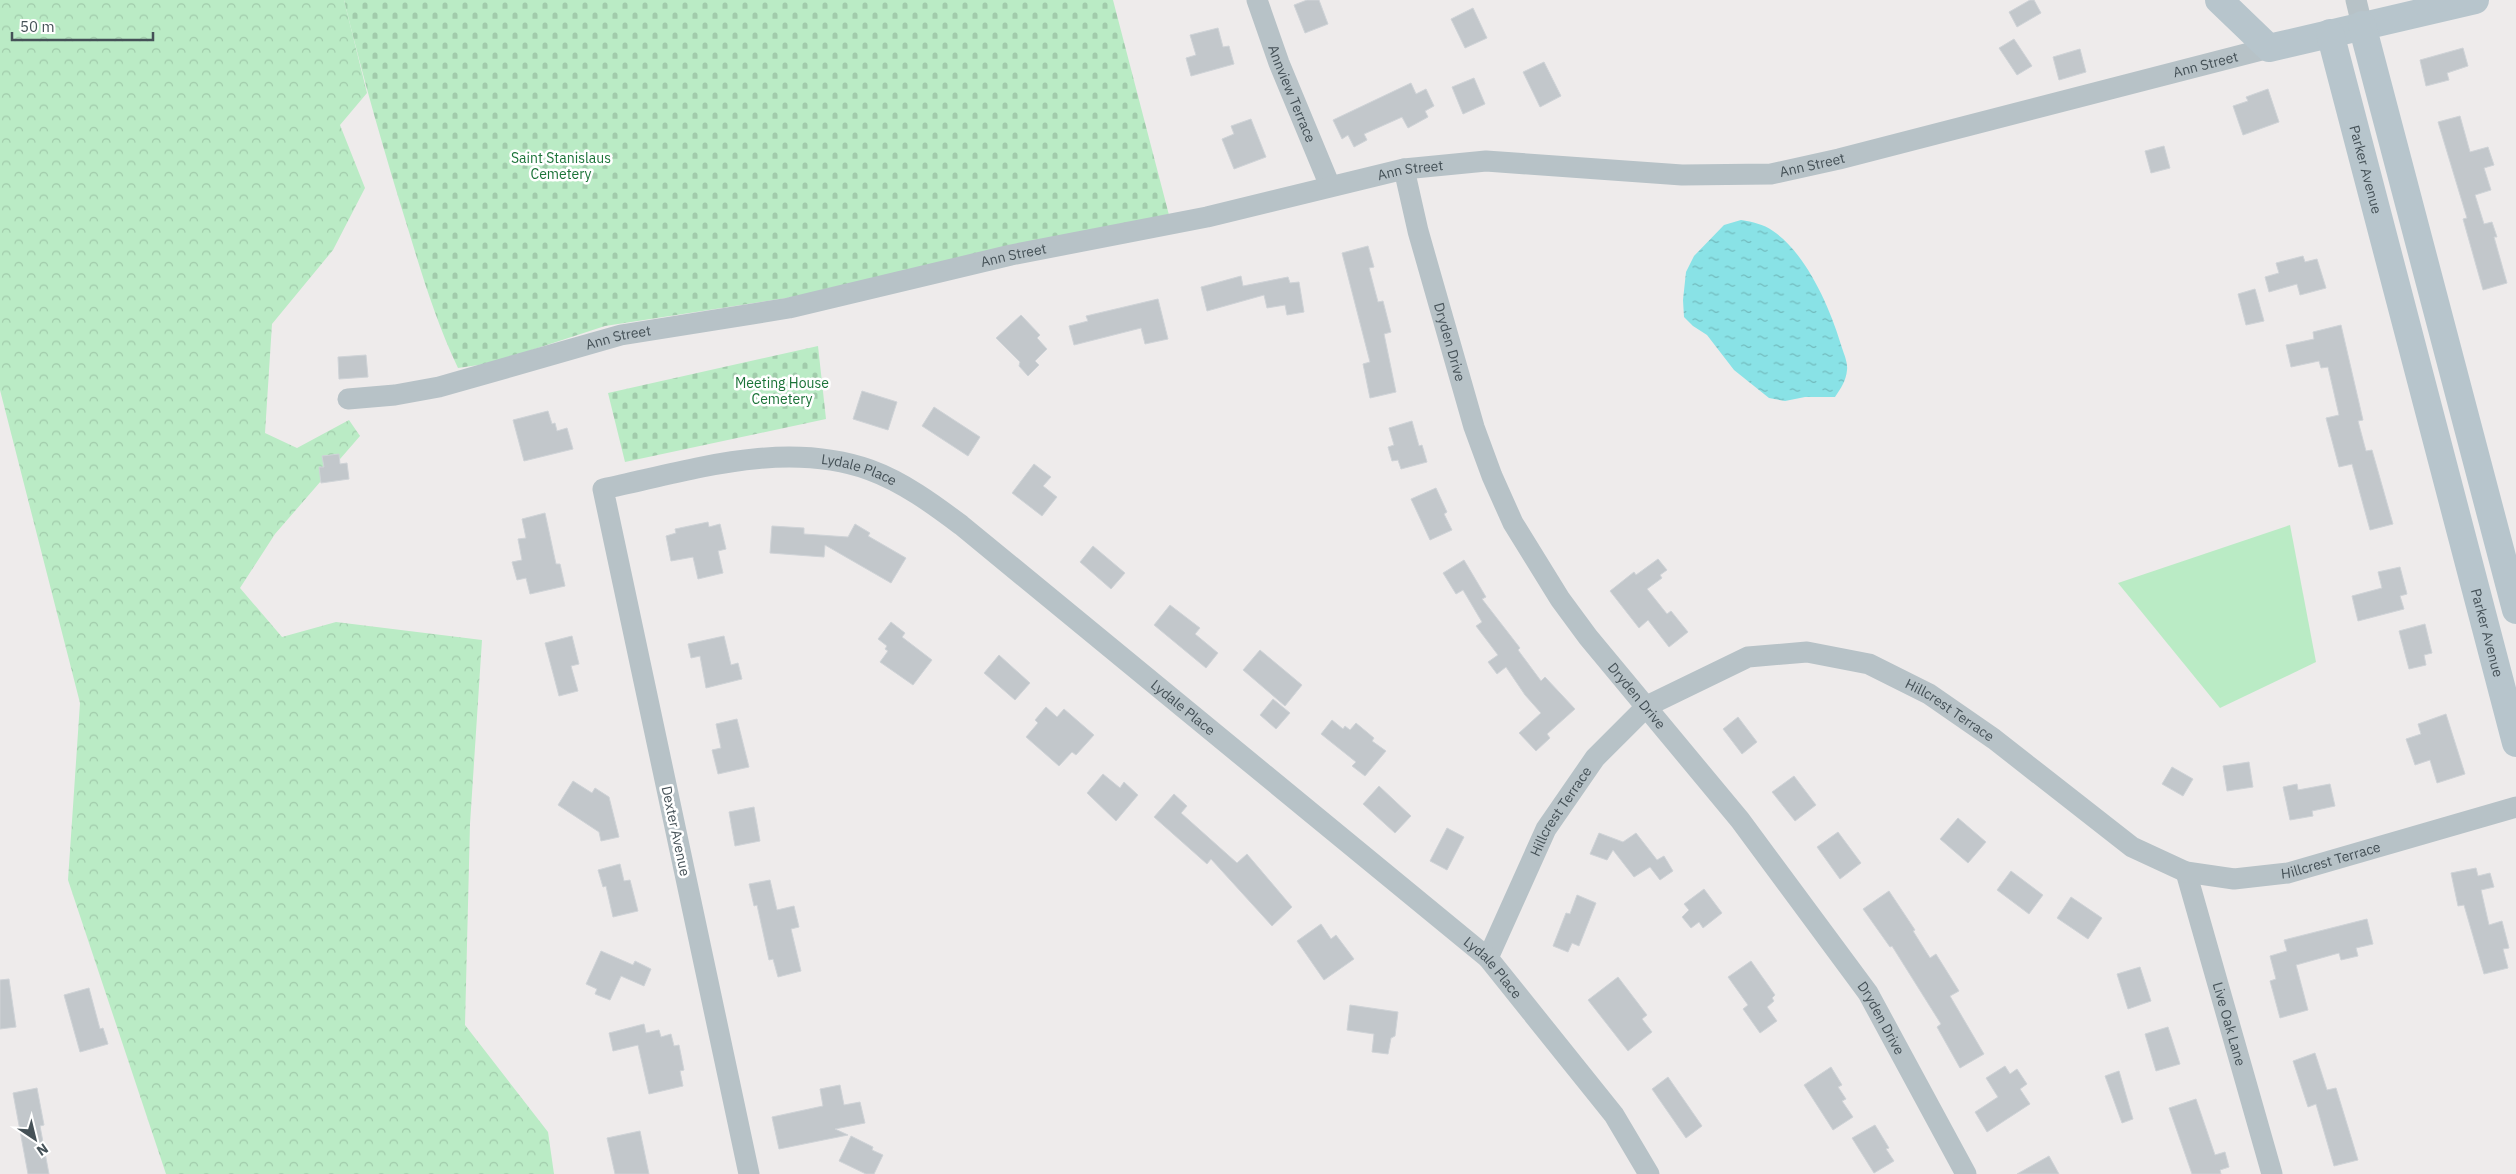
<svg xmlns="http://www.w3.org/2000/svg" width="2516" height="1174" font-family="'IBM Plex Sans',sans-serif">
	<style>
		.grass { fill: #baebc5 }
		.forest { fill: url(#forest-crowns) }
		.cemetery { fill: url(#cemetery-stones) }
		.water { fill: url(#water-ripples) }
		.building { fill: #c2c7cb; stroke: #cfd3d7 }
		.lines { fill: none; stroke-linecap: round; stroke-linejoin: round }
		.street { stroke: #b7c2c7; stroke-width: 21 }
		.secondary { stroke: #b7c5cc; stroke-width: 28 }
		.labels { text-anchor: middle; stroke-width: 5; stroke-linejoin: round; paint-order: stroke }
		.street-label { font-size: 14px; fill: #455157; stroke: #fff }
		.park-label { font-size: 14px; fill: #1b7338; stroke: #fff }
	</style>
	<defs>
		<pattern id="forest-crowns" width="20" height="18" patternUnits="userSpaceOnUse" patternTransform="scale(1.25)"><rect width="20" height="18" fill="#baebc5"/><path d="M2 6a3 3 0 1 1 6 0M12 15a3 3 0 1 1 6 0" fill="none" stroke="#a1cbab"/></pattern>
		<pattern id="cemetery-stones" width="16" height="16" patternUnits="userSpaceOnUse" patternTransform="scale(1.25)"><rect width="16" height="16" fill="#baebc5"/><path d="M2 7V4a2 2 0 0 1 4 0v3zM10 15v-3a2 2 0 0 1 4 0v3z" fill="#a1cbab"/></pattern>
		<pattern id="water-ripples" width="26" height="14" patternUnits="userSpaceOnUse" patternTransform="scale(1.25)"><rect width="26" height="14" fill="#89e2e6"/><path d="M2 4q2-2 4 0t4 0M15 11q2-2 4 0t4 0" fill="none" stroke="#72babd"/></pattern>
	</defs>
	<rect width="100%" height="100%" fill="#eeebeb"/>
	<path class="grass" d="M2290,525L2316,662L2220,708L2118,583Z"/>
	<path class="forest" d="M0,0H344L367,93L340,125L365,188L333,250L272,324L265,433L297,448L349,420L360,436L275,534L240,588L282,637L336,622L482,640L470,824L465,1025L548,1132L554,1174H166L68,880L80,703L0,390Z"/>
	<path class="cemetery" d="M344,0H1113L1169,215L813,294L605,326L492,363L458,368C437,324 423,278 409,232C385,155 363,78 344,0Z
		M818,346L826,419L625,462L608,393Z"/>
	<path class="water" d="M1741,220C1753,222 1763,224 1773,231C1807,254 1831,310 1842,348C1844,354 1848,363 1847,370C1846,381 1841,388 1835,397H1805L1785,401L1769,398L1734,370L1707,335L1693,326L1684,317L1683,300L1686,272L1694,256L1724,225Z"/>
	<path class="building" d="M1307,0H1319L1328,24L1305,33L1294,5Z
		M2030,0H2034L2041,13L2017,27L2009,12Z
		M1473,8L1487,38L1465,48L1451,19Z
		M1218,28L1223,47L1229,46L1234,64L1191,76L1186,58L1196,55L1190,35Z
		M2014,39L2032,66L2017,75L1999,48Z
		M2463,48L2468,66L2447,73L2449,80L2426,86L2420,60Z
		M2080,49L2086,72L2059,80L2053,57Z
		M1544,62L1561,96L1540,107L1523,72Z
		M1474,78L1485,104L1463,114L1452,87Z
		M1411,83L1416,94L1426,89L1434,106L1425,111L1428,117L1408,128L1402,117L1364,134L1367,140L1354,147L1348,135L1342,139L1333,120Z
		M2268,89L2279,122L2243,135L2233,106L2248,101L2246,97Z
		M2460,116L2470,152L2488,147L2494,165L2484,168L2491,190L2475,195L2484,224L2492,222L2497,237H2494L2507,283L2483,290L2463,219L2467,218L2438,122Z
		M1251,119L1266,157L1234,169L1222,139L1234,134L1231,126Z
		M2164,146L2170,168L2151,173L2145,151Z
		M1368,246L1374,267L1369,268L1378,302L1383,301L1391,332L1384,334L1396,392L1370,398L1363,364L1370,362L1342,253Z
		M2303,256L2305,262L2317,259L2326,288L2300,295L2297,284L2269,292L2265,277L2279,273L2276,263Z
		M1241,276L1243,286L1288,277L1290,283L1299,282L1304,312L1287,315L1285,305L1267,308L1264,295L1207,311L1201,287Z
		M2255,289L2264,321L2246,325L2238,294Z
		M1158,299L1168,339L1145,344L1141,328L1074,345L1069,326L1088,321L1086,316Z
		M1021,315L1040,335L1037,338L1047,349L1035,361L1039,365L1028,376L1019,366L1020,362L996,338Z
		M2341,325L2363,420L2358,421L2366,451L2372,450L2393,524L2370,530L2352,464L2339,467L2326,418L2339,415L2328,367L2321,368L2319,361L2291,367L2286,345L2314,339L2313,332Z
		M366,355L368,377L339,379L338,357Z
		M862,391L897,402L888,430L853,419Z
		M934,407L980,437L968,456L922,426Z
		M548,411L552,424L555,423L557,431L567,428L573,449L524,461L513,420Z
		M1412,421L1419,446L1422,445L1427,462L1401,469L1398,460L1392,461L1388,447L1394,445L1389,428Z
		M339,454L340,464L347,463L349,479L321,483L319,467H324L322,456Z
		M1034,464L1051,477L1043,486L1057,497L1042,516L1012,493Z
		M1436,488L1447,512L1444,514L1452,530L1430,540L1411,499Z
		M545,513L556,564H560L565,586L530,594L526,578L517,580L512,562L522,560L518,539L526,538L522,519Z
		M708,522L709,527L720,524L726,549L718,551L723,573L698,579L693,557L671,561L666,536L676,533L675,529Z
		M855,524L870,533L868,536L906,558L891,583L825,545L824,557L770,553L772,526L804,528V534L848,537Z
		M1093,546L1125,573L1111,589L1080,562Z
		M1658,559L1667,570L1660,575L1662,578L1647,589L1667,614L1671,611L1688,632L1669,647L1648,620L1639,628L1610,591L1634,572L1636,575Z
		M1464,560L1486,597L1482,599L1520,648L1518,650L1541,681L1545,677L1575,709L1547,734L1550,738L1536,751L1519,733L1541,713L1525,695L1506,667L1497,674L1488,662L1498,655L1476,626L1482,622L1463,590L1456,594L1443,573Z
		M2400,567L2407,594L2400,596L2404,609L2358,621L2352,596L2382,588L2378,572Z
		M1170,605L1200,628L1195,634L1218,653L1206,668L1154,625Z
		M891,622L905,633L902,637L932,660L913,685L880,662L888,651L885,649L887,646L878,639Z
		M2425,624L2432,653L2424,655L2426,665L2409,669L2399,631Z
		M572,636L579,664L571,666L578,691L559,696L545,643Z
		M724,636L731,665L738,663L742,679L706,688L700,656L691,658L688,644Z
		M1260,650L1302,685L1285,706L1243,670Z
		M999,655L1030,683L1015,700L984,673Z
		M1273,699L1290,713L1276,729L1260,715Z
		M1046,707L1057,717L1064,709L1094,735L1076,755L1072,752L1059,766L1026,737L1038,723L1035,720Z
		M2446,714L2465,774L2437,783L2430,760L2415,765L2406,739L2421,734L2418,724Z
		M1738,717L1757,742L1742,754L1723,729Z
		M737,719L749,767L718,774L712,750L721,748L716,724Z
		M1332,720L1343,729L1345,726L1350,730L1356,723L1374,738L1372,741L1386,751L1365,776L1352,766L1356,762L1321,734Z
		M2249,762L2253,787L2227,791L2223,766Z
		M2172,767L2193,779L2183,796L2162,784Z
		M1103,774L1120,788L1124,782L1138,795L1116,821L1087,793Z
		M1794,776L1816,805L1795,821L1772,792Z
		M573,781L592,793L595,788L609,797L619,837L601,841L599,832L558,805Z
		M2297,784L2298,790L2330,784L2335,806L2312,811L2313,816L2290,820L2283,787Z
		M1379,786L1411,816L1395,833L1363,804Z
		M1174,794L1187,806L1181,813L1237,863L1247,854L1292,907L1272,926L1211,859L1207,864L1154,817Z
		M754,807L760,841L735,846L729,812Z
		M1958,818L1986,842L1968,863L1940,839Z
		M1447,828L1464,837L1447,870L1430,861Z
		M1838,832L1861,863L1840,879L1817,847Z
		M1599,833L1623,842L1636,833L1657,860L1664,856L1673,871L1660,880L1650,867L1634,877L1613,850L1607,860L1590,854Z
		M620,864L624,881L630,880L638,911L613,917L606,886L603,887L598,870Z
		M2476,868L2478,876L2490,873L2494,887L2481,890L2489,925L2502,921L2509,948L2503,949L2508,968L2484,974L2464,905L2458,906L2451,873Z
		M2011,871L2043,895L2029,914L1997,890Z
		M770,880L777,910L794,906L799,927L791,929L801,971L778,977L773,959L769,960L757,905L754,906L749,884Z
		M1704,889L1722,913L1703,928L1699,922L1691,928L1682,917L1689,910L1684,904Z
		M1889,891L1915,930L1913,931L1930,958L1936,954L1959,991L1950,996L1984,1054L1960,1068L1937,1027L1941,1024L1892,946L1890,947L1863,909Z
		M1577,895L1596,903L1579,946L1572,943L1568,952L1553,946L1566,913L1570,914Z
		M2071,897L2102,918L2088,939L2057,918Z
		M2367,919L2373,944L2356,948L2358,956L2341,960L2339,953L2296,965L2308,1010L2280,1018L2270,981L2276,979L2270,956L2287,951L2284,940Z
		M1321,924L1331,939L1336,935L1354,959L1324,980L1297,941Z
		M601,951L633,965L635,961L651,969L644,986L621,976L610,1000L595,994L597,989L586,984Z
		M1751,961L1775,995L1772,998L1774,1001L1767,1007L1777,1021L1760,1033L1743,1009L1748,1005L1728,977Z
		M2140,967L2151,1001L2128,1009L2117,974Z
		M1618,977L1647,1015L1642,1019L1652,1032L1628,1051L1588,1000Z
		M9,979L16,1027L0,1029V980Z
		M89,988L100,1029L103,1028L108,1044L80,1052L64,995Z
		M1350,1005L1398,1012L1395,1036L1391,1038L1388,1054L1372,1052L1374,1034L1347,1030Z
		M644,1024L646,1033L659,1030L661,1037L671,1034L674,1046L679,1045L684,1070L680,1071L683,1086L649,1094L638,1045L613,1051L609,1033Z
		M2168,1027L2180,1064L2156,1071L2145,1034Z
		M2315,1053L2327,1090L2336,1088L2358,1160L2334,1166L2316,1104L2308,1107L2293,1061Z
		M2005,1066L2010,1074L2017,1069L2027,1084L2020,1089L2030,1104L1987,1132L1975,1112L1998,1097L1986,1078Z
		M1831,1067L1842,1085L1838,1087L1846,1099L1842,1101L1853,1117L1833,1130L1804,1085Z
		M2119,1071L2133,1119L2122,1123L2105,1076Z
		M1668,1077L1702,1126L1686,1138L1652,1089Z
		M840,1085L844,1105L860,1102L865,1123L835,1129L848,1135L779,1149L772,1117L823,1106L820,1089Z
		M37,1088L44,1125L40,1126L49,1174H28L13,1093Z
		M2196,1099L2215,1155L2225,1152L2229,1167L2220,1170L2221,1174H2192L2169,1108Z
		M1875,1125L1889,1148L1886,1149L1894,1161L1874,1173L1852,1138Z
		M640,1131L649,1174H615L607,1138Z
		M851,1136L873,1147L872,1150L883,1155L874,1174H866L839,1161Z
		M2049,1156L2059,1174H2017Z"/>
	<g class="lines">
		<g class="street">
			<path id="s1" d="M1257,0L1279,63L1330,186"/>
			<path d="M2356,0L2362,25"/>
			<path id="s2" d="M1404,169L1418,231L1474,427L1492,476L1513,523L1560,599L1588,637L1740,820L1868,993L1966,1174"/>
			<path id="s3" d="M348,399L395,395L439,387L621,335L789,308L1011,255L1207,217L1404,169L1486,161L1682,175L1771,174L1839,159L2269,48"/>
			<path id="s4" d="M2186,872L2272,1174"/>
			<path id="s5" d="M1488,958L1546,829L1595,758L1647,706L1748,657L1807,652L1869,664L1929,694L1994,739L2132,847L2186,872L2234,879L2288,873L2516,807"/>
			<path id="s6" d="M749,1174L603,489C689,471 783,439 870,470C903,482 933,504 961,525L1488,958L1614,1115L1649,1174"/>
		</g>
		<g class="secondary">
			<path d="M2219,0L2269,48L2475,0"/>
			<path d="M2362,25L2516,610"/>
			<path id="s7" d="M2330,33L2516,743"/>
		</g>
	</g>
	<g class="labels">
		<g class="street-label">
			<text dy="5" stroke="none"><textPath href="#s3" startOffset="1898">Ann Street</textPath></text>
			<text dy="5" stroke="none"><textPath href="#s1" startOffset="100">Annview Terrace</textPath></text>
			<text dy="5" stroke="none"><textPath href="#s3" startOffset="1492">Ann Street</textPath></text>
			<text dy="5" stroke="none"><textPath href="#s7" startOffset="141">Parker Avenue</textPath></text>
			<text dy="5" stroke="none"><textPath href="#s3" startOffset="1088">Ann Street</textPath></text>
			<text dy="5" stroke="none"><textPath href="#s3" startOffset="682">Ann Street</textPath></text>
			<text dy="5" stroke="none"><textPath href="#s3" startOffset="278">Ann Street</textPath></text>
			<text dy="5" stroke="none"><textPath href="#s2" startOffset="179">Dryden Drive</textPath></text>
			<text dy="5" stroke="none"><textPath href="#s6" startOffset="961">Lydale Place</textPath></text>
			<text dy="5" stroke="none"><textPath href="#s7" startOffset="620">Parker Avenue</textPath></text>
			<text dy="5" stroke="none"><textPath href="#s2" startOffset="584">Dryden Drive</textPath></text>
			<text dy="5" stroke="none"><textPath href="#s6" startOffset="1366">Lydale Place</textPath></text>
			<text dy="5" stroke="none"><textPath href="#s5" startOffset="629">Hillcrest Terrace</textPath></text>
			<text dy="5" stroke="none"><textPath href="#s5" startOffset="164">Hillcrest Terrace</textPath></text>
			<text transform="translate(676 831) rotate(78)" y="5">Dexter Avenue</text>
			<text dy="5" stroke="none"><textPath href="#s5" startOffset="1064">Hillcrest Terrace</textPath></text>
			<text dy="5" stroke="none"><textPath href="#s6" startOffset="1771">Lydale Place</textPath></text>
			<text dy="5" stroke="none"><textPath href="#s2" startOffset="989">Dryden Drive</textPath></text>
			<text dy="5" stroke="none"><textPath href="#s4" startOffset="158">Live Oak Lane</textPath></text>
		</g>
		<g class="park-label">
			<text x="561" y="163">Saint Stanislaus<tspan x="561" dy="16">Cemetery</tspan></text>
			<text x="782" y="388">Meeting House<tspan x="782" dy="16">Cemetery</tspan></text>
		</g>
	</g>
	<g transform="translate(35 1139) rotate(145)" stroke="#ffffff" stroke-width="4" paint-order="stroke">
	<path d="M0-4L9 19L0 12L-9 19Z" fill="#455157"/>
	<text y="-8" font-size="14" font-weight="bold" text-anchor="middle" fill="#455157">N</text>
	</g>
	<path d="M12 32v8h141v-8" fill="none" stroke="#455157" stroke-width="2.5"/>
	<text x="20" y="32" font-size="15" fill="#455157" stroke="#ffffff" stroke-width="4" paint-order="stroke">50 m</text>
</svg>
